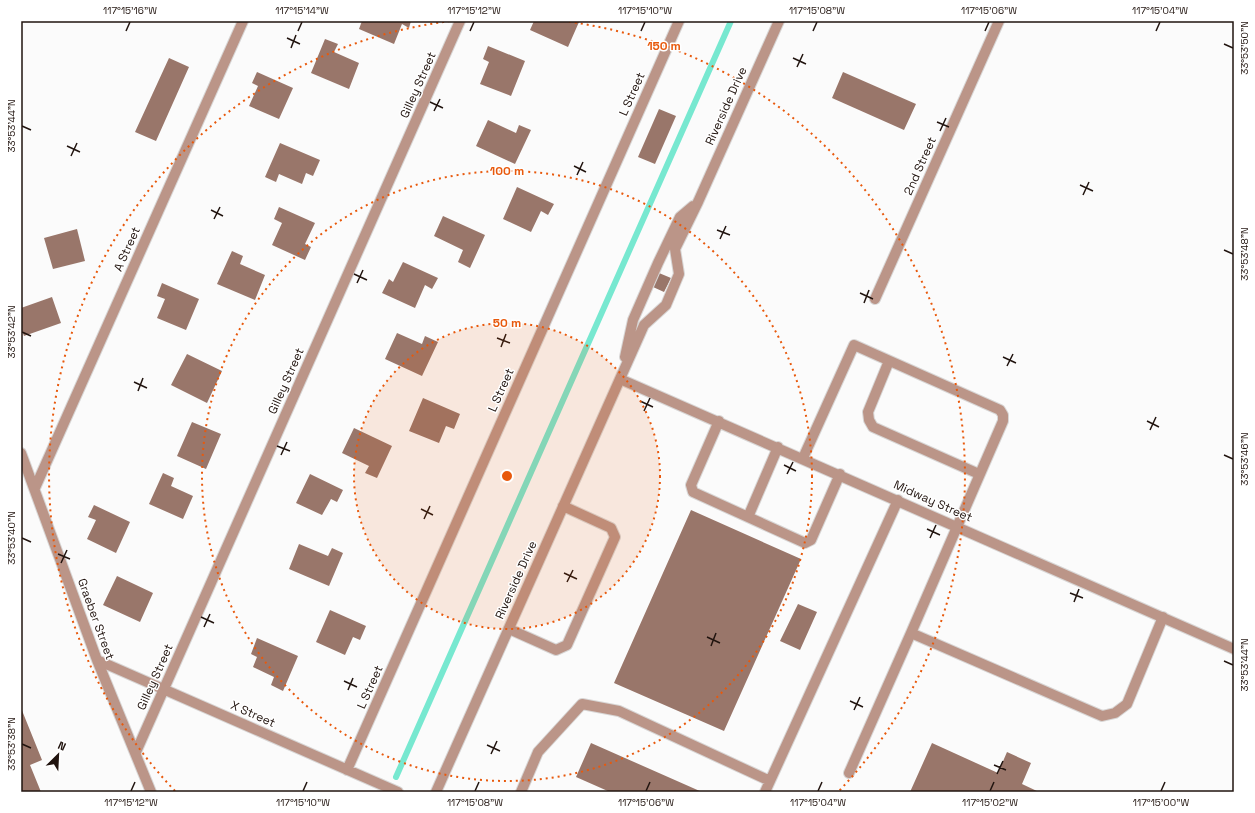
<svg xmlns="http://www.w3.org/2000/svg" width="1255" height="813" font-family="'Space Grotesk',sans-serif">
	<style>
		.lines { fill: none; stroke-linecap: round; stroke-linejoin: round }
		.stream { stroke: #77e8d0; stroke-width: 6 }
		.building { fill: #99766a }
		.minor-casing { stroke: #d8d6d5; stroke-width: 12 }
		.minor { stroke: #bb9588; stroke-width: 10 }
		.ticks { fill: none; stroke: #21140f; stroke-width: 1.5 }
		.ring { fill: none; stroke: #e8590c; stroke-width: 2; stroke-dasharray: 2 4 }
		.labels { text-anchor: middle; stroke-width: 3; stroke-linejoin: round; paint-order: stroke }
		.street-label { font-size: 12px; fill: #21140f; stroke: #fff }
		.centre { fill: #e8590c; stroke: #fff; stroke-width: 2 }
		.ring-label { font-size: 12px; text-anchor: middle; font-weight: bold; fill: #e8590c; stroke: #fff; stroke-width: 3; stroke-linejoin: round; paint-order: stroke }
		.neatline { fill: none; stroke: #21140f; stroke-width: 1.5 }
		.ticks-label { font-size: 10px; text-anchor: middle; fill: #21140f }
	</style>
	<rect width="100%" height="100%" fill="#fbfbfb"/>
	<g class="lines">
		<path class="stream" d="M396,777L731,21"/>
	</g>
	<path class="building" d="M362,21H411L409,28L402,24L394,44L359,29Z
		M534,21H577L579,22L568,47L530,30Z
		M325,39L338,44L334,52L359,63L349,89L311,73Z
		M488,46L525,61L511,96L480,84L489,62L483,59Z
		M169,58L189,67L156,141L135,132Z
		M257,72L293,88L279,119L249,106L258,86L252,83Z
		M843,72L916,104L904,130L832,98Z
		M659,109L676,116L655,164L638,157Z
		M488,120L516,133L519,125L531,130L515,164L476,146Z
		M280,143L320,160L313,176L306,173L302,184L279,174L276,182L265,177Z
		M517,187L554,204L548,215L541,211L531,232L503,219Z
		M279,207L315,223L305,244L311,247L305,260L272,245L282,223L274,219Z
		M443,216L485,235L470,268L458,262L463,250L434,236Z
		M77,229L85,261L53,269L44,238Z
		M232,251L243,256L240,264L265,275L255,300L217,284Z
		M403,262L438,278L432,289L425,285L415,308L382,293L389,279L393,282Z
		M659,273L671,278L664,292L653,287Z
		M162,283L199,299L186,330L157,318L165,299L157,296Z
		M52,297L61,323L24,336L21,328V308Z
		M397,333L422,344L425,336L438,342L422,376L385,359Z
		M187,354L222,371L207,403L171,385Z
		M423,398L460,414L454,429L446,426L439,443L409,431Z
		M192,422L221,434L206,469L177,456Z
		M354,428L392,446L377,478L365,473L369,466L342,453Z
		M163,473L174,478L171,486L193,496L183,519L149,504Z
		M310,474L343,490L337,502L331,499L322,515L296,503Z
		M94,505L130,522L116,553L87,539L96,520L88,517Z
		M691,510L801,559L724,731L614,683Z
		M299,544L328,556L332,548L343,553L329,586L289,569Z
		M117,576L153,593L140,622L103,605Z
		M798,604L817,612L800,650L780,641Z
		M330,610L366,626L360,640L353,637L345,655L316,642Z
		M257,638L298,656L283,691L271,685L274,677L253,667L257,657L251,654Z
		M21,708L42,760L30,765L41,792H21Z
		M591,743L702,792H610L576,777Z
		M932,743L998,773L1007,752L1031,763L1022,784L1039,792H910Z"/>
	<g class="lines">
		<g class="minor-casing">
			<path id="minor" d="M875,299L999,21
				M625,357L633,320L658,263L680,217L693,206
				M889,361L868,412L869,420L873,427L979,474
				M620,379L1234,649
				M719,421L691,485L693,492L805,543L811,540L840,474
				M21,453L97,660L151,792
				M803,458L854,345L1000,410L1003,415V421L911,633L1102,716L1115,713L1127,704L1163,617
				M35,488L243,21
				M748,517L778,447
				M509,629L556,650L567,645L615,537L611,528L563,506
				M97,660L398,792
				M136,752L460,21
				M347,770L679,21
				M849,773L911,633
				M770,781L898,500
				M436,792L644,325L666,305L679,274L675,249L698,202L779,21
				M521,792L538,752L582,704L619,711L770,781L765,792"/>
		</g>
		<use href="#minor" class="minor"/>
	</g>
	<path class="ticks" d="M126,31L130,22M298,31L302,22M470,31L474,22M641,31L645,22M813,31L817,22M985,31L989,22M1156,31L1160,22M287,38L300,44M1224,44L1233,48M291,48L296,35M793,58L806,64M797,67L803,54M430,102L443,108M434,111L440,99M937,122L949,127M22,126L31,130M940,131L946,118M67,146L80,152M71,156L77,143M574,166L586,172M577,175L583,162M1080,185L1093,191M1083,195L1089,182M211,210L223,216M214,219L220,207M717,230L730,235M720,239L726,226M1224,250L1233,254M354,274L367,280M357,283L363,270M860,293L873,299M864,303L869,290M22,332L31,336M497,338L510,343M501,347L506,334M1003,357L1016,363M1007,366L1013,354M134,382L147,388M138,391L143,378M640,401L653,407M644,411L650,398M1147,421L1159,427M1150,430L1156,417M277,446L290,451M281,455L287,442M1224,455L1233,459M784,465L796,471M787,474L793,462M421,509L433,515M424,519L430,506M927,529L940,535M22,538L31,542M930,538L936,525M58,554L70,559M61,563L67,550M564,573L577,579M567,582L573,570M1070,593L1083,598M1074,602L1079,589M201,617L214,623M204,627L210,614M707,637L720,643M711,646L716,633M1224,661L1233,665M344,681L357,687M348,690L353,678M850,701L863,707M854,710L860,697M22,744L31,748M487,745L500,751M491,754L497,741M994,765L1006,770M997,774L1003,761M131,791L135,782M303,791L307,782M475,791L479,782M646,791L650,782M818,791L822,782M990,791L994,782M1161,791L1165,782"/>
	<circle cx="507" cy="476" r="153" fill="#e8590c" fill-opacity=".12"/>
	<g class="ring">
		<circle cx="507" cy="476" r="153"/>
		<circle cx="507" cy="476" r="305"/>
		<path d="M175 791A458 458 0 0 1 451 21M563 21A458 458 0 0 1 839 791"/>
	</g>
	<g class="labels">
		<g class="street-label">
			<text transform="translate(418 85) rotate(-66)" y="4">Gilley Street</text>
			<text transform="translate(632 94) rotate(-66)" y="4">L Street</text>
			<text transform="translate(726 106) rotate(-66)" y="4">Riverside Drive</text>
			<text transform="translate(920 166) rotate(-66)" y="4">2nd Street</text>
			<text transform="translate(127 249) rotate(-66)" y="4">A Street</text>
			<text transform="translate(286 381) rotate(-66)" y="4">Gilley Street</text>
			<text transform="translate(501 390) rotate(-66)" y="4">L Street</text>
			<text transform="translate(933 501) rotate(24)" y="4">Midway Street</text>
			<text transform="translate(516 580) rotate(-66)" y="4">Riverside Drive</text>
			<text transform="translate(96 619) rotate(70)" y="4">Graeber Street</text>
			<text transform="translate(155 677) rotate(-66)" y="4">Gilley Street</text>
			<text transform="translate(370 687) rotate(-66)" y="4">L Street</text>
			<text transform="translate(253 714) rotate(24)" y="4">X Street</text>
		</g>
	</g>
	<circle cx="507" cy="476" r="6" class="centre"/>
	<g class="ring-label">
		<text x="664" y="50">150 m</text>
		<text x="507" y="175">100 m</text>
		<text x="507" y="327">50 m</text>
	</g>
	<rect width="1255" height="813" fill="none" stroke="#ffffff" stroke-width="44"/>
	<g transform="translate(58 755) rotate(24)" stroke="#ffffff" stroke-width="3" paint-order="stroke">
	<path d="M0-3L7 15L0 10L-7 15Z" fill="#21140f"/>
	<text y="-6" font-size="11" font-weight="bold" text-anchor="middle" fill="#21140f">N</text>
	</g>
	<rect x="22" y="22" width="1211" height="769" class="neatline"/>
	<g class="ticks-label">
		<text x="130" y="14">117°15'16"W</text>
		<text x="302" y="14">117°15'14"W</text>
		<text x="474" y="14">117°15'12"W</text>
		<text x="645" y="14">117°15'10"W</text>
		<text x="817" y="14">117°15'08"W</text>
		<text x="989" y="14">117°15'06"W</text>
		<text x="1160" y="14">117°15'04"W</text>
		<text transform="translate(1244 48) rotate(-90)" y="4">33°53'50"N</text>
		<text transform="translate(11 126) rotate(-90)" y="4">33°53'44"N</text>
		<text transform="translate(1244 254) rotate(-90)" y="4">33°53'48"N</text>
		<text transform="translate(11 332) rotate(-90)" y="4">33°53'42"N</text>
		<text transform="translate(1244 459) rotate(-90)" y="4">33°53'46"N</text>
		<text transform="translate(11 538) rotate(-90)" y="4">33°53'40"N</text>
		<text transform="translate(1244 665) rotate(-90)" y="4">33°53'44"N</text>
		<text transform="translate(11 744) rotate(-90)" y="4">33°53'38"N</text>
		<text x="131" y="806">117°15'12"W</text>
		<text x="303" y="806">117°15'10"W</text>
		<text x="475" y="806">117°15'08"W</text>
		<text x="646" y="806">117°15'06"W</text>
		<text x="818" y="806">117°15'04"W</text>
		<text x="990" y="806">117°15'02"W</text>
		<text x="1161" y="806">117°15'00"W</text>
	</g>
</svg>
